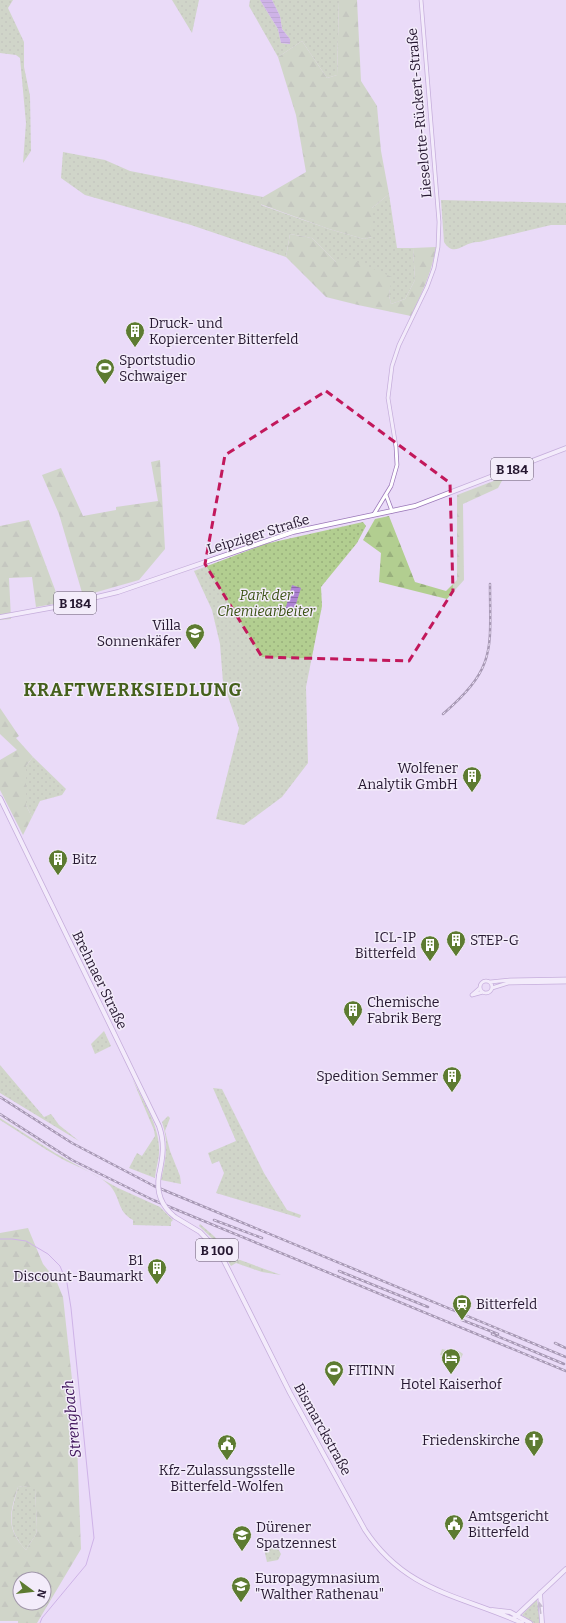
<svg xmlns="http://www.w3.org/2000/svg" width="566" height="1623" font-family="Bitter,serif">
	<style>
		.grass { fill: url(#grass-dots) }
		.forest { fill: url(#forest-firs); fill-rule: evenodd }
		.water { fill: url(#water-rules) }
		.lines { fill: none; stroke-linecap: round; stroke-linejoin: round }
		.stream { stroke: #ae83d3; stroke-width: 1 }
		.minor-casing { stroke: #9b78b9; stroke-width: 4.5 }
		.major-casing { stroke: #9b78b9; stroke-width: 5.5 }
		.minor { stroke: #fff; stroke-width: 3 }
		.major { stroke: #fff; stroke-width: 4 }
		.rail-casing { stroke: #574862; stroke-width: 2.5 }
		.rail { stroke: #f3ecfa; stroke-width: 1; stroke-dasharray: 3; stroke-linecap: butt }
		.major-bridge-casing { stroke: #9b78b9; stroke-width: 5.5; stroke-linecap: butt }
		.major-bridge { stroke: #fff; stroke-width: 4 }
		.oneway { fill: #9d97a2 }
		.marked { fill: none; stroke: #c2185b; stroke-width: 3; stroke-dasharray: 8 5; stroke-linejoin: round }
		.labels { text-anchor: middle; stroke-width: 3; stroke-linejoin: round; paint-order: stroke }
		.shield { fill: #f3ecfa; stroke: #64586d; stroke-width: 1 }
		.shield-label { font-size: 13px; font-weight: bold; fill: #261831 }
		.street-label { font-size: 14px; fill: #261831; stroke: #f3ecfa }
		.poi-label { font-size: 14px; fill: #261831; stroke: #f3ecfa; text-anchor: start }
		.park-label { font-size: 14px; font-style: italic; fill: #3a5213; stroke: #f3ecfa }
		.water-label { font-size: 15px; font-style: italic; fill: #3b0f57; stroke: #f3ecfa }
		.district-label { font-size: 18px; font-weight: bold; letter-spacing: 1px; fill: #45601c; stroke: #f3ecfa }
	</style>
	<defs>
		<pattern id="grass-dots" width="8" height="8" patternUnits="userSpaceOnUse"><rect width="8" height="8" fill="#b2ce90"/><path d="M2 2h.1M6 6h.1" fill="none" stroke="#99b07d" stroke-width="1.8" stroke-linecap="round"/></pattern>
		<pattern id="forest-firs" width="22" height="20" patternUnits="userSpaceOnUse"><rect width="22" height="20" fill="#b2ce90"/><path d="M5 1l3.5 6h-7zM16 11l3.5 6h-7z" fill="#99b07d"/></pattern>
		<pattern id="water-rules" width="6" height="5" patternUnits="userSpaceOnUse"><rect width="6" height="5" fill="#ae83d3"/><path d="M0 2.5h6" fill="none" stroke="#8d6aac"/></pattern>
	</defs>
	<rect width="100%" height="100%" fill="#eadbf8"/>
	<path class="grass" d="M0,0H13L8,8L24,42V67L30,96L31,151L23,163L26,123L20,58L16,55L0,53Z
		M172,0H199L192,33Z
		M250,0H260L278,29L281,43L289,44L290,39L282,29L280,16L272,0H339L337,75L327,78L302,41L278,57L249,6Z
		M63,152L105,160L130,171L263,197L261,205L329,229L364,239L372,237V208L389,194L397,248H413L415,280L405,299L391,304L389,295L391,277L336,262L312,238L290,234L286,257L191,225L85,195L61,178Z
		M441,200L566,203V225H551L479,242C463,241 455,259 444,242Z
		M363,522L366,526L357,543L321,587L322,606L306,687L308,763L282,797L244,825L216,819L239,728L223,682L220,644L212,610L194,571L265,544Z
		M33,757L66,789L62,795L40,801L32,817L26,805V766Z
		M104,1031L111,1046L95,1054L91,1044Z
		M0,1065L44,1117L51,1114L59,1125L79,1141L0,1093Z
		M132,1078C142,1099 158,1123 159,1147C160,1157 156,1167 155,1178L129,1168L137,1153L142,1156L155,1136L154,1130Z
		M213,1088L222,1089L264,1173L287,1210L301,1215L300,1218L216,1193L224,1173L219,1161L212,1164L208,1153L236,1141Z
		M168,1116L170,1118L165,1131L170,1151L180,1176L181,1184L161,1180C166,1159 169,1143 162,1122Z
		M0,1118L55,1153L118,1188L160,1207L173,1220L171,1222V1226L133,1225V1220C116,1211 121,1195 108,1184C97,1174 76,1166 62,1159C41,1147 21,1133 0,1120Z
		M200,1224L215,1237L229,1256L281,1275L262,1272L236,1263L231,1266L217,1243L199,1226Z
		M442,1349C450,1352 457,1348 463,1354L459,1362L440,1355Z
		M24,1486L35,1488L37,1528L36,1534L26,1550C5,1527 11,1514 18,1487Z
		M275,1543L281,1554L278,1560L267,1562L264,1549Z
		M536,1600H537L540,1623H534L522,1615Z"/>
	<path class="forest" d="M339,0H357L361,81L377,106L381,151L389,194L372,208V237L364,239L329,229L260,204L263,197L306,172L296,115L278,57L302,41L327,78L337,75Z
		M290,234L312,238L336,262L347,258L392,277L389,295L391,304L405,299L415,280L413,248L436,247C432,272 422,293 411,316L358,305L326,297L286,257Z
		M160,460L165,549L139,580L83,596L59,514L42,475L61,468L83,516L116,510V507L158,501L151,462Z
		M504,477L498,488L463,504L464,580L447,599L379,582L381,553L363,540L375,519L389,516L415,582L446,591L457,580V495Z
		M29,520L60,603L36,607L32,577L9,578L11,619L0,620V526Z
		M0,708L19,736L16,738L33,757L26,766V805L32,817L23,835L0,790V760L17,750L0,734Z
		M28,1228L43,1264L56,1280L63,1297L76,1416L81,1549L37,1623H18V1621H0V1233ZM24,1486L35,1489L37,1528L36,1534L26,1550C5,1528 10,1513 18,1487ZM20,1579H44V1603H20Z"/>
	<path class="water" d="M260,0H272L280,16L282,29L290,39V44L281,43L278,29Z
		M292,585L301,588L292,617L284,614Z"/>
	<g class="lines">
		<path class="stream" d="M0,1239H12L26,1241L48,1254L60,1266L67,1283L71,1308L94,1538L86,1565L42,1618L40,1623"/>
		<g class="minor-casing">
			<path id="minor" d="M386,495L392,511
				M374,514L391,486L397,465L396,447L388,398L392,366L399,345L427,287L434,268L438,247L439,222L421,0
				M480 987a6 6 0 1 1 12 0a6 6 0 1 1-12 0Z
				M490,982L510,980L566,979
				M492,988L508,983L566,982
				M472,995L483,992
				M472,995L480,988"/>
		</g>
		<g class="major-casing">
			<path id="major" d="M0,617L55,607L118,592L293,532L415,506L566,448
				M0,798L159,1126C165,1143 163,1157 159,1175
				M175,1217L200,1232L220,1253L290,1393L365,1530C406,1592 460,1595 522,1623
				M540,1593L542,1623
				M492,1610L510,1612L530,1623
				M513,1619L566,1569"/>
		</g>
		<use href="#minor" class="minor"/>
		<use href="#major" class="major"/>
		<g class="rail-casing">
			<path id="rail" d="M443,714C497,667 490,650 490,584
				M0,1097L72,1143L154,1186L566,1357
				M0,1114L72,1160L153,1200L566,1371
				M214,1220L262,1238
				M339,1271L428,1307
				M462,1320L498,1334
				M492,1334L564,1364
				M555,1343L566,1348"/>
		</g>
		<use href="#rail" class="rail"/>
		<g class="major-bridge-casing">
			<path id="major-bridge" d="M159,1175C156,1192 161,1206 175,1217"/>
		</g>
		<use href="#major-bridge" class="major-bridge"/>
	</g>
	<defs><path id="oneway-solid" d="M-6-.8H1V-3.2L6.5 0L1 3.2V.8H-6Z"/></defs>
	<use class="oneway" href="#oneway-solid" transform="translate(540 1608) rotate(-98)"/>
	<path d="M0 0H566V1623H0ZM326,391L450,483L453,591L409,661L262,657L205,564L225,455Z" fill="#eadbf8" fill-opacity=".55" fill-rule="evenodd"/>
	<path class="marked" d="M326,391L450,483L453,591L409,661L262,657L205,564L225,455Z"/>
	<defs>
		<g id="building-pin" transform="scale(1)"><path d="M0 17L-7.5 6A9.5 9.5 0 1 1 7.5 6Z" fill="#5d7b31" stroke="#f3ecfa"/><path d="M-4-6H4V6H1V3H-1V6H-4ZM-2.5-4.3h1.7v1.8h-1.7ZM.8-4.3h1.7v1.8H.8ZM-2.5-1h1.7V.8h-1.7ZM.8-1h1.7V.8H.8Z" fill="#fff"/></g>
		<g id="stadium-pin" transform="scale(1)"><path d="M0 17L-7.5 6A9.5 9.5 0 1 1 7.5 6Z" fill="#5d7b31" stroke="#f3ecfa"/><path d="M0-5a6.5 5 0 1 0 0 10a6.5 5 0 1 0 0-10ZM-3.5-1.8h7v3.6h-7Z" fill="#fff"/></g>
		<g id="school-pin" transform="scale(1)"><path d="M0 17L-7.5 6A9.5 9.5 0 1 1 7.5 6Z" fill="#5d7b31" stroke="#f3ecfa"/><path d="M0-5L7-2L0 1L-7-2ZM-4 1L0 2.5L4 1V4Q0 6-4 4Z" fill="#fff"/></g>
		<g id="station-pin" transform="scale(1)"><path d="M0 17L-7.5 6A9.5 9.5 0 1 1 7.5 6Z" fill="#5d7b31" stroke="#f3ecfa"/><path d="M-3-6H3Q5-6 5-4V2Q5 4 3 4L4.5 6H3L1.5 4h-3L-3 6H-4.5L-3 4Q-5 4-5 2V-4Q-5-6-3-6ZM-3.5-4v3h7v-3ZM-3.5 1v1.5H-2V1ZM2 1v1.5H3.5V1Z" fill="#fff"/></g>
		<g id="hotel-pin" transform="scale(1)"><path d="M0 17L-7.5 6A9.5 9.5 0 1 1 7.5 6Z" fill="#5d7b31" stroke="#f3ecfa"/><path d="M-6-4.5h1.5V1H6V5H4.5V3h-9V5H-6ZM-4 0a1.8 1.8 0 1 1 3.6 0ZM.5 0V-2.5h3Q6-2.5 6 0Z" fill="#fff"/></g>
		<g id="church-pin" transform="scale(1)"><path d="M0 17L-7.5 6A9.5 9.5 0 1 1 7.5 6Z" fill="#5d7b31" stroke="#f3ecfa"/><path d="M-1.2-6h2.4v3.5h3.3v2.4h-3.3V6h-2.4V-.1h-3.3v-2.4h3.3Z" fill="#fff"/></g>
		<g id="civic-pin" transform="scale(1)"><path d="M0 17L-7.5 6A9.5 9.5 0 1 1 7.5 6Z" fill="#5d7b31" stroke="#f3ecfa"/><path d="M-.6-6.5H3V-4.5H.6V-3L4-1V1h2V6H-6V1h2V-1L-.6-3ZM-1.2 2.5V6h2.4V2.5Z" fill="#fff"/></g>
	</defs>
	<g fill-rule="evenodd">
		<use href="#building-pin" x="135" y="331"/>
		<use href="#stadium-pin" x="105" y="368"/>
		<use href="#school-pin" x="195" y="633"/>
		<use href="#building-pin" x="472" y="776"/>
		<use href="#building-pin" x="58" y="859"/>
		<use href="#building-pin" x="456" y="940"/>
		<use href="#building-pin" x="430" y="945"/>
		<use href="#building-pin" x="353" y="1010"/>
		<use href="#building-pin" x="452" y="1076"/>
		<use href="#building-pin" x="157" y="1268"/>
		<use href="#station-pin" x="462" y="1304"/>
		<use href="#hotel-pin" x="451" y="1358"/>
		<use href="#stadium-pin" x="334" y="1370"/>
		<use href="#church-pin" x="534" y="1440"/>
		<use href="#civic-pin" x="227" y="1444"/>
		<use href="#civic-pin" x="454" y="1524"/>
		<use href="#school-pin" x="242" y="1535"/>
		<use href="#school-pin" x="241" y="1586"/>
	</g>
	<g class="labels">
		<g class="shield">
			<rect x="491" y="458" width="42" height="22" rx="3"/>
			<rect x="54" y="592" width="42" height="22" rx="3"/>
			<rect x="196" y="1239" width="42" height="22" rx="3"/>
		</g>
		<g class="shield-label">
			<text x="512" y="474">B 184</text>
			<text x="75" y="608">B 184</text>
			<text x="217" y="1255">B 100</text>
		</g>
		<g class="street-label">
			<text transform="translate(419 113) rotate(-95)" y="5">Lieselotte-Rückert-Straße</text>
			<text transform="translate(258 534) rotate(-17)" y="5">Leipziger Straße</text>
			<text transform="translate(100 980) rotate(64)" y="5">Brehnaer Straße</text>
			<text transform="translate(323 1429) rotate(61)" y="5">Bismarckstraße</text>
		</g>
		<g class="poi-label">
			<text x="149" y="328">Druck- und<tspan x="149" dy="16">Kopiercenter Bitterfeld</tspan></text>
			<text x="119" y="365">Sportstudio<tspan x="119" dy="16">Schwaiger</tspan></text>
			<text x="181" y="630" text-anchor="end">Villa<tspan x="181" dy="16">Sonnenkäfer</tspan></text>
			<text x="458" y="773" text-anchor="end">Wolfener<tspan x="458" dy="16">Analytik GmbH</tspan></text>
			<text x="72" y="864">Bitz</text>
			<text x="416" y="942" text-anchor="end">ICL-IP<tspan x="416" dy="16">Bitterfeld</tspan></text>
			<text x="470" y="945">STEP-G</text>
			<text x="367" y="1007">Chemische<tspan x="367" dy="16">Fabrik Berg</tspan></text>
			<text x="438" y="1081" text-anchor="end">Spedition Semmer</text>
			<text x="143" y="1265" text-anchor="end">B1<tspan x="143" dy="16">Discount-Baumarkt</tspan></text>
			<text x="476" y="1309">Bitterfeld</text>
			<text x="348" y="1375">FITINN</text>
			<text x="451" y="1389" text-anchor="middle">Hotel Kaiserhof</text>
			<text x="520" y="1445" text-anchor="end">Friedenskirche</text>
			<text x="227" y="1475" text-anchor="middle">Kfz-Zulassungsstelle<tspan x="227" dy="16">Bitterfeld-Wolfen</tspan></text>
			<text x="468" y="1521">Amtsgericht<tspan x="468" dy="16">Bitterfeld</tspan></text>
			<text x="256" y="1532">Dürener<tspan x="256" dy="16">Spatzennest</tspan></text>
			<text x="255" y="1583">Europagymnasium<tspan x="255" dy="16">"Walther Rathenau"</tspan></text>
		</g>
		<g class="park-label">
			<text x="266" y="600">Park der<tspan x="266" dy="16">Chemiearbeiter</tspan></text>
		</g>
		<g class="water-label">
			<text transform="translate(72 1419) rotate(-96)" y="5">Strengbach</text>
		</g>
		<g class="district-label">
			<text x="133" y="696">KRAFTWERKSIEDLUNG</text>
		</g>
	</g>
	<g transform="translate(32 1591) rotate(105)"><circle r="19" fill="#f3ecfa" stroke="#a197aa"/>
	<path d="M0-3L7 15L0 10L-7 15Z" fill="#5d7b31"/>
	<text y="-6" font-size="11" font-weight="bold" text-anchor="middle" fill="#261831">N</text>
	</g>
</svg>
